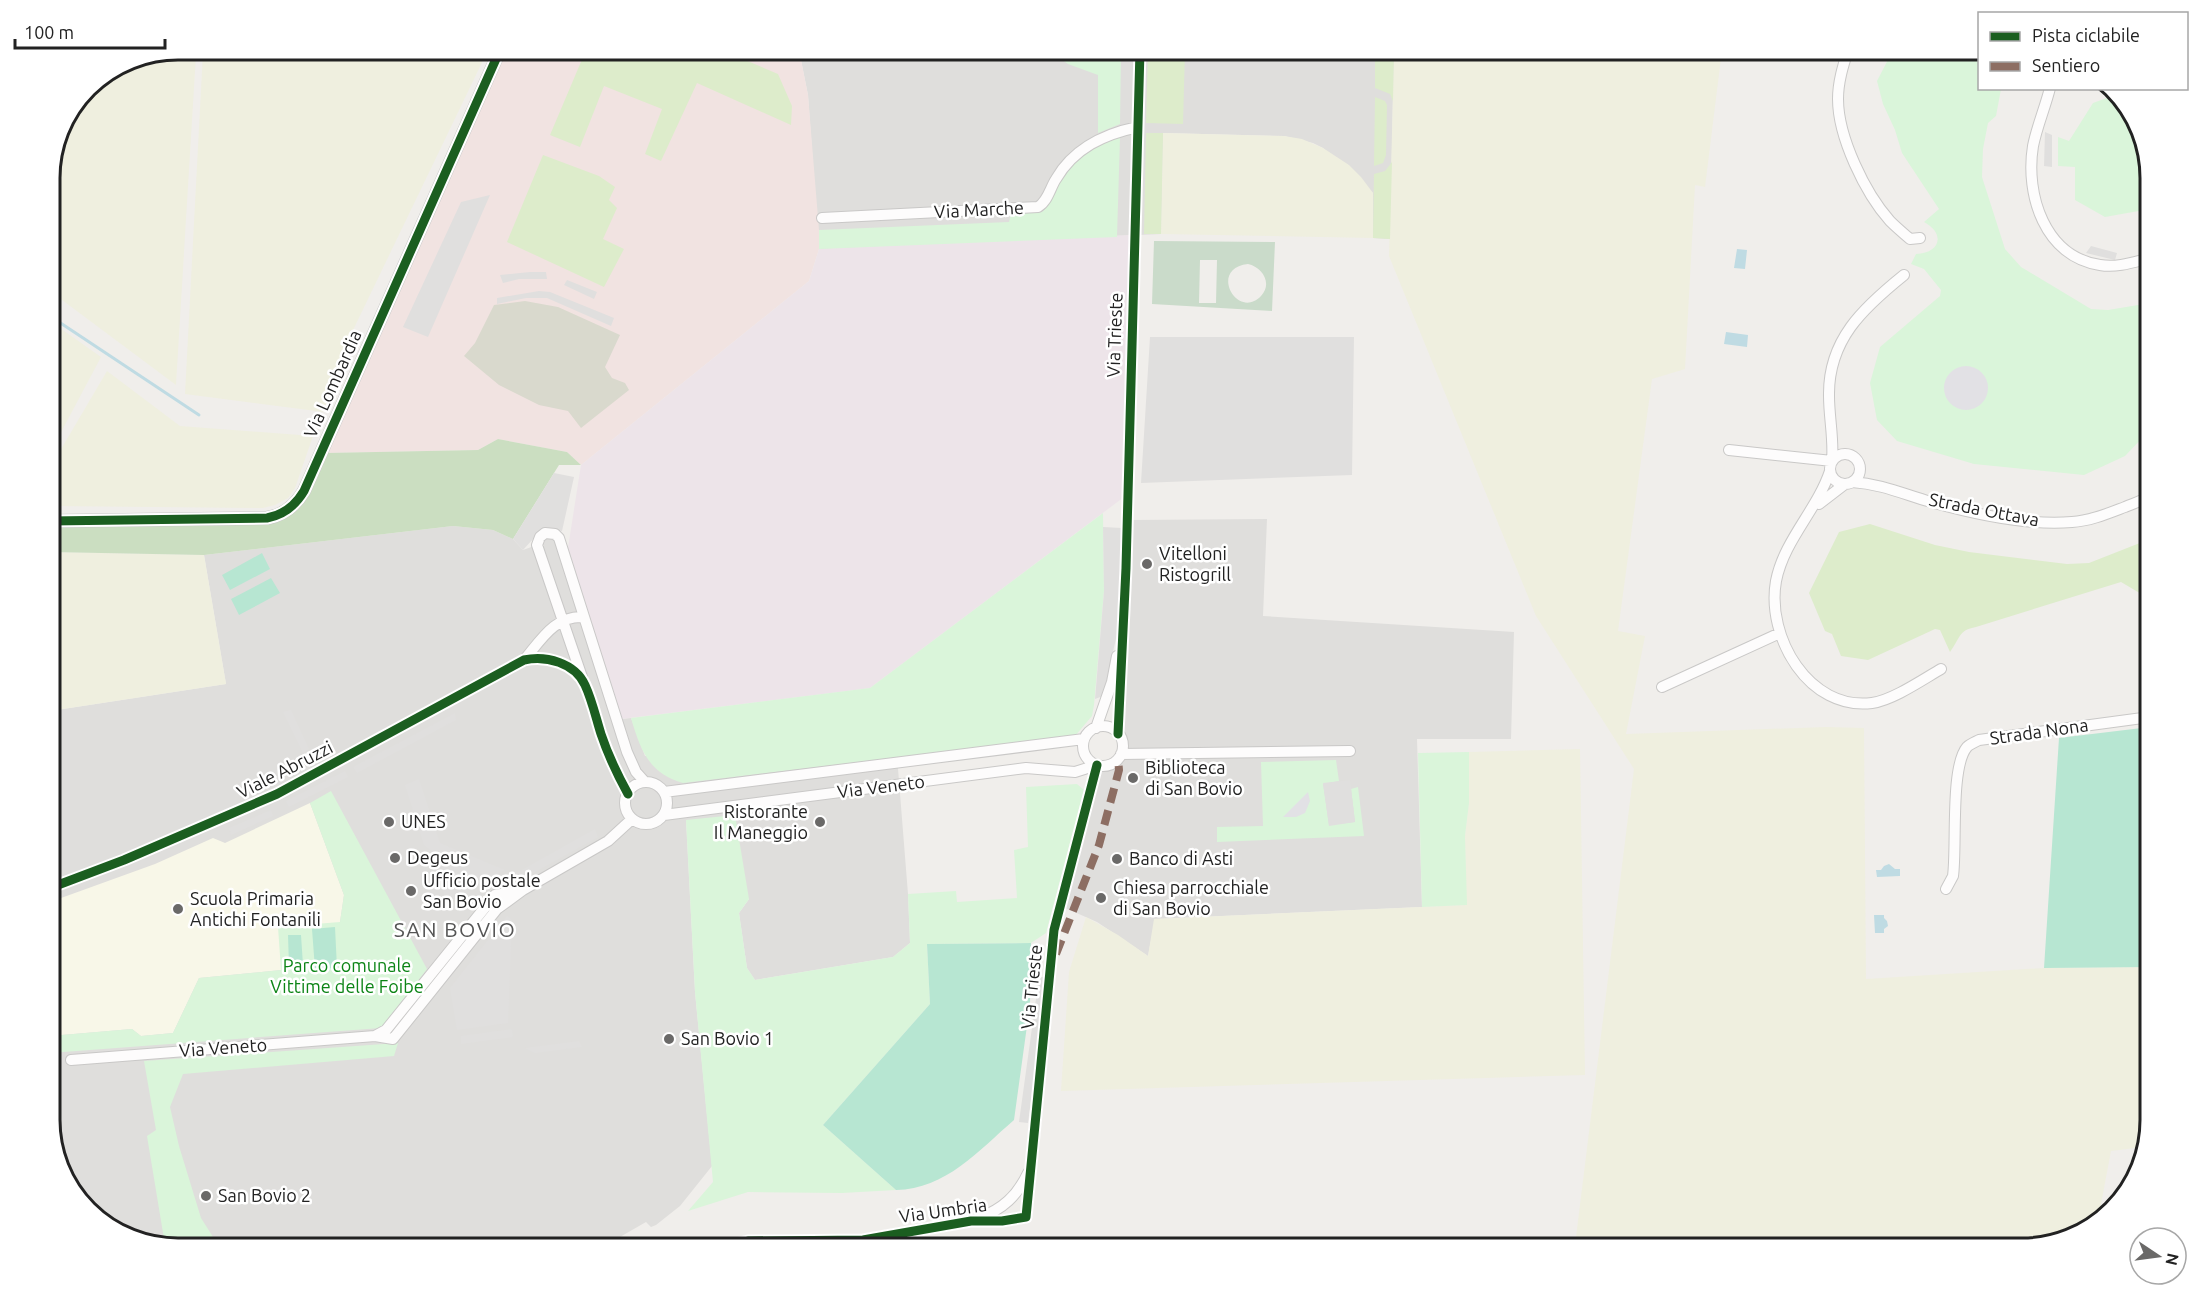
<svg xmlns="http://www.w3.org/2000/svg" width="2200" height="1298" font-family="Ubuntu,sans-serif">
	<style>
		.residential { fill: #dfdedc }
		.commercial { fill: #f1e3e1 }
		.industrial { fill: #ede4e9 }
		.education { fill: #f8f7e8 }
		.construction { fill: #d9d9cd }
		.farmland { fill: #efefdf }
		.grass { fill: #ddeccb }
		.forest { fill: #cbdec1 }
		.cemetery { fill: #cadbca; fill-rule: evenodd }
		.park { fill: #daf5da }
		.pitch { fill: #b7e6d2 }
		.parking { fill: #e0dfde }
		.plaza { fill: #e2e1e5 }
		.water { fill: #bfdbe3 }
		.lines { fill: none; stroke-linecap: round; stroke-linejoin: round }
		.stream { stroke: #bfdbe3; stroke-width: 3 }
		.minor-casing { stroke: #c9c8c7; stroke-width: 12 }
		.tertiary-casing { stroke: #c9c8c7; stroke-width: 14 }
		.minor { stroke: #fdfcfc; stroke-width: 10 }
		.tertiary { stroke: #fdfcfc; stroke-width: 12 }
		.quiet { stroke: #8d6e63; stroke-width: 8; stroke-dasharray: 15 8; stroke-linecap: butt }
		.cycleway-casing { stroke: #fff; stroke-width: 13 }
		.cycleway { stroke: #1b5e20; stroke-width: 9 }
		.poi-dot { fill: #6a6968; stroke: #fff; stroke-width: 2 }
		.labels { text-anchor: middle; stroke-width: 5; stroke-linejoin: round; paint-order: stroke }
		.street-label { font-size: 18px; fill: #222; stroke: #fff }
		.poi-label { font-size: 18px; fill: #222; stroke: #fff; text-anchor: start }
		.park-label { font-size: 18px; fill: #0c8416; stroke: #fff }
		.quarter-label { font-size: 21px; letter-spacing: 1.5px; fill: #555; stroke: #fff }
		.rim { fill: none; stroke: #222; stroke-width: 3 }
	</style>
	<rect width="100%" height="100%" fill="#f0eeeb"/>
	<path class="residential" d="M799,50H1394L1390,239L1373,238V193L1323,148L1313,143L1284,136L1163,133L1161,234L819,249L808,95Z
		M1267,519L1263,616L1514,632L1511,739H1417L1422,907L1155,919L1148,956L1097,922L1063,907L1100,769L1114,766L1122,756L1125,746L1121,733L1130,520Z
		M453,526L493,530L513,539L523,550L537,545V542L555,534L621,719L631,718L645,756H897L908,894L910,943L893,957L755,980L747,968L739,913L749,899L686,820L695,992L712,1166L680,1206L656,1225L651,1227L646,1222L613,1241L581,1248H178L113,1231L67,1185L50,1128V711L226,684L204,555Z"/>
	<path class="commercial" d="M504,50H799L808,95L819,230V249L809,281L581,465L567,452L498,439L478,450L325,453Z"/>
	<path class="industrial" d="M1130,235L1124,497L870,688L621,719L567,554L581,465L809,281L819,249Z"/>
	<path class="education" d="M310,803L344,895L340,922L281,970L199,978L173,1033L141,1036L132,1029L50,1036V902L155,864L213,838L225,843Z"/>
	<path class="construction" d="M525,301L558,307L620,335L605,367L612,378L625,383L629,390L581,428L568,411L539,405L499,385L464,356L475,343L494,305Z"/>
	<path class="farmland" d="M261,50H488L342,353L324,412L185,394L203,52Z
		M1394,50H1722L1705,187L1695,185L1685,369L1652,379L1618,631L1645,636L1626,734L1826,727L1864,728L1866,979L2044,968L2150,967V1121L2143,1147L2111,1151L2098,1220L2087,1231L2023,1248H1636L1576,1237L1634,769L1536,616L1389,256Z
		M163,53L196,54L176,385L50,291V170L59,128L87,87L129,59Z
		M1163,133L1284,136L1302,139L1323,148L1349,165L1361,177L1373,193V238L1161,234Z
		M50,321L101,357L50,453Z
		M107,371L180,426L313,436L295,488L288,498L275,505L263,508L50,506V468Z
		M50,552L204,555L226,684L50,711Z
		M1580,749L1585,1075L1061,1091L1069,972L1086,917L1118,935L1148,956L1154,919L1466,905L1465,836L1469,803V752Z"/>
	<path class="grass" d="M586,50H722L778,74L792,106L791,125L697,83L661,161L645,154L662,109L604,86L580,147L550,135Z
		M1148,50H1185L1183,124L1146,123Z
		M1375,50H1394L1393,101L1390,94L1375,88Z
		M1375,97L1385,101L1387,105L1386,155L1383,163L1374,166Z
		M1146,133H1163L1161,234H1144Z
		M543,155L599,176L615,187L609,200L617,208L603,239L624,249L604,287L507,242Z
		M1392,162L1390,239L1373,238L1374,174L1385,171Z
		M1870,524L1935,545L1969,552L2067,564L2089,563L2150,539V608L2143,595L2121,582L1976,627C1958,630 1960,639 1950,652L1940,630L1935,629L1868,660L1841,656L1832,634L1825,631L1809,593L1839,532Z"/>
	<path class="forest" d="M498,439L567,452L581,465H559L513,539L493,530L453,526L204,555L50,552V526L259,524C304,521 309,490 325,453L478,450Z"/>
	<path class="cemetery" d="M1154,241L1275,242L1272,311L1152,304ZM1200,260H1217L1216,303H1199ZM1248,264C1262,267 1273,283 1261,296C1237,321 1208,268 1248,264Z"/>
	<path class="park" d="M1048,50H1121L1120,124L1098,133V75L1068,64Z
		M1893,50H1979L1980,88L2001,89L1996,116L1988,123L1983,149L1982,177L2005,249L2021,267L2091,309L2108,310L2150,303V430L2125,456L2084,475L1974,464L1897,441L1877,420L1870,383L1880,347L1940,296L1941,290L1924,269L1911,264L1916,254C1940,253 1946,234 1924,222L1939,209L1902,153L1895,130L1883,104L1877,81Z
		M2115,95L2133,113L2150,170V207L2144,210L2105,217L2075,200V167L2058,166V137L2069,141L2093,103Z
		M1120,137L1117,237L819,249V230L1009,222L1011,214L1042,212C1050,205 1052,196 1056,187C1070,161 1093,147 1120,137Z
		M1103,513L1104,591L1094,705L1092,716L1075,736L683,783C649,774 640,749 631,718L870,688Z
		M1469,752V803L1465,836L1467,905L1422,907L1418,753Z
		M1336,760L1339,781L1323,784L1329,825L1355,822L1351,789L1358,787L1364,836L1217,842V827L1263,826L1261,762Z
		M1077,784L1084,790L1046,933L1031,943L927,944L930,1004L823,1125L896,1190L842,1193L748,1192L688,1211L713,1182L695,992L686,820L735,815L749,899L739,913L747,968L755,980L893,957L910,943L908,894L956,891L957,902L1017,898L1014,850L1028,847L1026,787Z
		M331,791L427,969L381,1028L50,1053V1036L132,1029L141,1036L173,1033L199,978L281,970L278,927L340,922L344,895L310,803Z
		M398,1043L394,1056L183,1074L170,1107L179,1146L201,1218L220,1248H178L165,1245L147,1136L156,1130L144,1061Z"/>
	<path class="pitch" d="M262,553L270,569L230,590L222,575Z
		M271,578L280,593L239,615L231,599Z
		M2150,727V967L2044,968L2059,738Z
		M335,927L337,968L315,969L312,929Z
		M288,935H301L303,965L289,966Z
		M1031,943L1030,1004L1014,1120C978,1151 946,1189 896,1190L823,1125L930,1004L927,944Z"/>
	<path class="parking" d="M2045,132L2052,135V167L2044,166Z
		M490,195L428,337L403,327L461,202Z
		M2091,246L2117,253L2115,260L2086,253Z
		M530,272H546L547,279H519L503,283L500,275Z
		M567,280L597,292L594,299L564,285Z
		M539,291L550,292L614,318L611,326L547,298H526L497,304V298Z
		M1150,337H1354L1352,475L1141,483Z
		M554,473L574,477L562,531L544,527L523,550L513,539Z
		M1103,527L1122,528L1120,591L1117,634L1103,696L1095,699L1104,591Z
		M291,710L309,749L303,753L283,712Z
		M455,713L456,720L357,773L353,767Z
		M345,771L348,777L289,807L286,801Z
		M419,779L440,843L505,870L447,902L440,882L434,853L424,845L405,785Z
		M1350,780L1355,822L1329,826L1323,783Z
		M271,810L273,816L231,835L229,828Z
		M595,829L598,837L517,882L513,875Z
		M507,916L512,920L508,1023L457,1030L450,988Z
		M1039,977H1047L1028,1123L1019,1122Z
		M512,1029L513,1037L461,1044V1036Z
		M579,1041L582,1047L535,1053L525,1048Z"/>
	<path class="plaza" d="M1944 388a22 22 0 1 1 44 0a22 22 0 1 1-44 0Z
		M1308,792L1310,801L1305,813L1296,817H1283Z"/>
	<path class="water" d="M1737,249L1747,250L1745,269L1734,268Z
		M1726,332L1748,335L1747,347L1724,344Z
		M1889,864L1895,869H1900V876L1877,877L1876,870H1881L1884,866Z
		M1874,915H1884V918L1887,921L1888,926L1884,929V933H1875Z"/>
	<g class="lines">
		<path class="stream" d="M50,316L199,415"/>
		<g class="minor-casing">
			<path id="minor" d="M1848,50C1843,66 1838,82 1838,99C1838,137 1865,193 1890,221C1896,227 1903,233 1910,239L1920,238
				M2050,88C2045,108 2037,126 2033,146C2025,195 2045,257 2100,265C2117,268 2134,262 2150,258
				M822,218L1038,207C1048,201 1050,188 1056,179C1074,148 1104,134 1138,127
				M1729,450L1832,461C1834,439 1829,418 1829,396C1828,340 1863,308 1904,275
				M1830 469a15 15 0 1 1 30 0a15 15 0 1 1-30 0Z
				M1830,471C1817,510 1784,540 1776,581C1766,637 1809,711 1872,703C1893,700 1922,680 1941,669
				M1852,482C1882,484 1903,494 1931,502C1974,514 2028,526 2072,522C2090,521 2109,513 2125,507C2134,503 2143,501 2150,495
				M1819,504L1845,484
				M524,660C541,640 555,615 584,617
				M582,677L537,545L540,537L545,533L555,534L559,538L627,752L636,772L645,782
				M1662,687L1780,633
				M1083 746a20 20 0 1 1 40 0a20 20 0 1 1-40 0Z
				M1096,728L1112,682L1117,656
				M1118,734L1126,568L1140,50
				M1121,754L1350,751
				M625 803a21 21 0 1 1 42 0a21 21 0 1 1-42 0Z
				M664,792L1084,739
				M664,815L1026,768L1075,772L1097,765
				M50,888L124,860L277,794L524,660C546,655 575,663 585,685C592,700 596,718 601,734C608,755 617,774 628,794
				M1946,889L1953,876C1957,847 1950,767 1967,747C1970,744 1975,742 1979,740L2150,717
				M375,1036L386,1030L495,895L520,891
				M71,1060L375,1036L393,1039L497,909L523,890L608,841L632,819
				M979,1218C1003,1209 1017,1196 1028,1173
				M722,1248L748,1241L863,1240L971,1221H1002L1026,1217L1054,930L1097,765"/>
		</g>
		<g class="tertiary-casing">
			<path id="tertiary" d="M50,521L267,518C284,515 295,506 304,491L500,50"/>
		</g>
		<use href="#minor" class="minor"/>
		<use href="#tertiary" class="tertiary"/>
		<path class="quiet" d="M1056,954L1099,845L1119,770L1118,758"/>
		<g class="cycleway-casing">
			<path id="cycleway" d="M50,521L267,518C284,515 295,506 304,491L500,50
				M1118,734L1126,568L1140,50
				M50,888L124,860L277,794L524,660C546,655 575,663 585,685C592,700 596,718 601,734C608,755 617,774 628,794
				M722,1248L748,1241L863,1240L971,1221H1002L1026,1217L1054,930L1097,765"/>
		</g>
		<use href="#cycleway" class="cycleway"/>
	</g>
	<g class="poi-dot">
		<circle cx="1147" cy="564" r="6"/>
		<circle cx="1133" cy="778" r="6"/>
		<circle cx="389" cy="822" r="6"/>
		<circle cx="820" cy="822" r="6"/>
		<circle cx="395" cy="858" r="6"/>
		<circle cx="1117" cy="859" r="6"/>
		<circle cx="411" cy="891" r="6"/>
		<circle cx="1101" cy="898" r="6"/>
		<circle cx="178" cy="909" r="6"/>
		<circle cx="669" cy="1039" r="6"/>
		<circle cx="206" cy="1196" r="6"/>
	</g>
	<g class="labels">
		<g class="street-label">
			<text transform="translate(979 210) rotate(-3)" y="6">Via Marche</text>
			<text transform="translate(1115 335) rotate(-88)" y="6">Via Trieste</text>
			<text transform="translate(333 384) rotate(-66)" y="6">Via Lombardia</text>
			<text transform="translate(1984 510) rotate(11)" y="6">Strada Ottava</text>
			<text transform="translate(2039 732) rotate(-8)" y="6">Strada Nona</text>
			<text transform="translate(285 770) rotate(-27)" y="6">Viale Abruzzi</text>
			<text transform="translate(881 787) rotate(-7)" y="6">Via Veneto</text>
			<text transform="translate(1032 987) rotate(-84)" y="6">Via Trieste</text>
			<text transform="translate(223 1048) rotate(-4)" y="6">Via Veneto</text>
			<text transform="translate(943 1211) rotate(-8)" y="6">Via Umbria</text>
		</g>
		<g class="poi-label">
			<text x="1159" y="560">Vitelloni<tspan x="1159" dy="21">Ristogrill</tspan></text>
			<text x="1145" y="774">Biblioteca<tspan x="1145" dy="21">di San Bovio</tspan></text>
			<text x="808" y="818" text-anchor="end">Ristorante<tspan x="808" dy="21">Il Maneggio</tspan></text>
			<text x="401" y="828">UNES</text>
			<text x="407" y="864">Degeus</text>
			<text x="1129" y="865">Banco di Asti</text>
			<text x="423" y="887">Ufficio postale<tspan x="423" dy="21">San Bovio</tspan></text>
			<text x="1113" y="894">Chiesa parrocchiale<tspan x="1113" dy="21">di San Bovio</tspan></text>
			<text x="190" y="905">Scuola Primaria<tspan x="190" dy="21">Antichi Fontanili</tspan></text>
			<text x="681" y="1045">San Bovio 1</text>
			<text x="218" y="1202">San Bovio 2</text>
		</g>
		<g class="park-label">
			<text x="347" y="972">Parco comunale<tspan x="347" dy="21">Vittime delle Foibe</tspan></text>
		</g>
		<g class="quarter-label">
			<text x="455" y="937">SAN BOVIO</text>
		</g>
	</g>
	<path d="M0 0H2200V1298H0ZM178 60H2022A118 118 0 0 1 2140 178V1120A118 118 0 0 1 2022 1238H178A118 118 0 0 1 60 1120V178A118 118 0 0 1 178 60Z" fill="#fff" fill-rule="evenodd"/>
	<path class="rim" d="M178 60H2022A118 118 0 0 1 2140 178V1120A118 118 0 0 1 2022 1238H178A118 118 0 0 1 60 1120V178A118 118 0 0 1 178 60Z"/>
	<rect x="1978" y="12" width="210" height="78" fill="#ffffff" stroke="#a7a7a7" stroke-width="1.5"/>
	<rect x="1990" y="32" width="30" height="9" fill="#1b5e20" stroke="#a7a7a7" stroke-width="1.5"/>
	<text x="2032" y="42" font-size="18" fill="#222222">Pista ciclabile</text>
	<rect x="1990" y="62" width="30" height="9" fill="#8d6e63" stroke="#a7a7a7" stroke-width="1.5"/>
	<text x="2032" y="72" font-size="18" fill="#222222">Sentiero</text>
	<g transform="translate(2158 1256) rotate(103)"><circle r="28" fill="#ffffff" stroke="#a7a7a7" stroke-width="1.5"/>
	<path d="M0-4.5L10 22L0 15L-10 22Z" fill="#6a6968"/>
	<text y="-9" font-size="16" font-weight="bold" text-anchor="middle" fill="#222222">N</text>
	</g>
	<path d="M15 39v9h150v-9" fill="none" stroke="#222222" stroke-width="3"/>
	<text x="24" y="39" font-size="18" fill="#222222" stroke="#ffffff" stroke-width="4.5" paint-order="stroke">100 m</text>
</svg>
